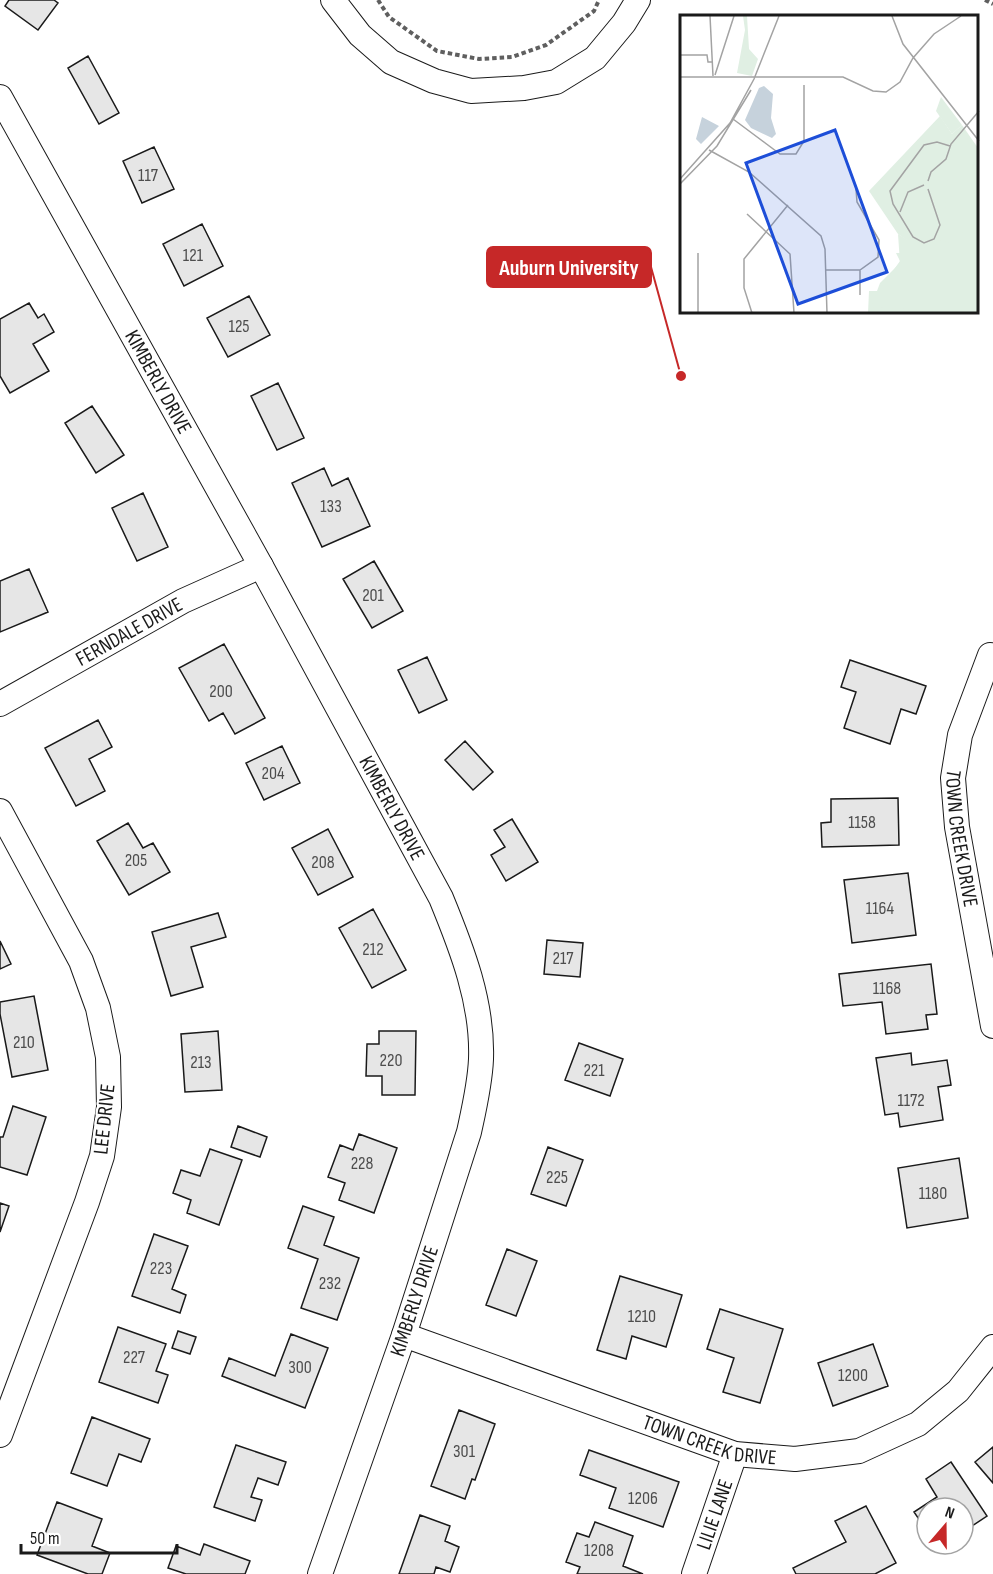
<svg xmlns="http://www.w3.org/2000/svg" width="993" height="1574" font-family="'Sofia Sans Condensed',sans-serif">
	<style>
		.building { fill: #e6e6e6; stroke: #1a1a1a; stroke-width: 1.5 }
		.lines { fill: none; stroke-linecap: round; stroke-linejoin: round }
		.minor-casing { stroke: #1a1a1a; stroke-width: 26 }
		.path { stroke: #5f5f5f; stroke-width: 4; stroke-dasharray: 4.5 3; stroke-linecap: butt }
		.minor { stroke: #fff; stroke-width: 24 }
		.labels { text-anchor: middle; stroke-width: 4.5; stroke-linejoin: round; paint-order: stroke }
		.number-label { font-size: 18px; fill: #4d4d4d }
		.street-label { font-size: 21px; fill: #1a1a1a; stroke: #fff }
		.inset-road { fill: none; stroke: #a3a3a3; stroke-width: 1.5 }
		.view { fill: #1d4ed8; fill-opacity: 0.15; stroke: #1d4ed8; stroke-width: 3 }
		.inset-edge { fill: none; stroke: #1a1a1a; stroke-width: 3 }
		.leader { fill: none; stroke: #c62828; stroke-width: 2 }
		.callout-dot { fill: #c62828; stroke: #fff; stroke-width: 2 }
		.callout { fill: #c62828; stroke: #c62828; stroke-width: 2 }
		.callout-label { font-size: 22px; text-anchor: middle; font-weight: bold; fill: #fff }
	</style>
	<rect width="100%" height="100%" fill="#fff"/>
	<path class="building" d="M9,0H54L58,3L38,30L5,6Z
		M88,56L119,113L99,124L68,68Z
		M154,147L174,189L142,203L123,161Z
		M202,224L223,266L184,286L163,244Z
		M249,296L270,335L228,357L207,318Z
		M29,303L38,318L44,314L54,332L33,344L49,371L10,393L0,376V319Z
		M278,383L304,438L277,450L251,396Z
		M92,406L124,455L96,473L65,423Z
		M324,468L332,486L348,478L370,526L322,547L292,483Z
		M143,493L168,547L137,561L112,508Z
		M374,561L403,611L372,628L343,579Z
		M29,569L48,612L0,632V581Z
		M224,644L265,718L235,734L223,713L209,721L179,668Z
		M427,657L447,700L419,713L398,670Z
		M850,660L926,686L916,714L901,709L890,744L844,728L856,692L841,687Z
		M98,720L112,747L89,759L105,791L76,806L45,748Z
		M465,741L493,772L473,790L445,760Z
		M282,746L300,783L264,800L246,763Z
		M898,798L899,845L822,847L821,823L831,822V799Z
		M512,819L538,862L506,881L491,855L505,847L494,830Z
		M128,823L143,848L153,843L170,872L129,895L97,841Z
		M328,829L353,877L318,895L292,848Z
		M908,873L916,935L852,943L844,880Z
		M373,909L406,970L372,988L339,928Z
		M218,913L226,937L191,947L203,987L171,996L152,932Z
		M547,940L583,943L580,977L544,974Z
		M0,941L11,964L0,969Z
		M931,964L937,1014L926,1015L928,1029L886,1034L882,1002L843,1006L839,974Z
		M34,996L48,1070L12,1077L0,1014V1002Z
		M218,1031L222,1090L185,1092L181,1034Z
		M379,1031H416L415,1095H382V1076H366L367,1044H379Z
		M579,1043L623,1059L610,1096L565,1080Z
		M911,1053L912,1065L947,1060L951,1085L938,1087L943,1120L900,1127L898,1113L885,1115L876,1058Z
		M13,1106L46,1117L27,1175L0,1167V1137H3Z
		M238,1126L267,1137L260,1157L231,1147Z
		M359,1134L397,1148L374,1213L339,1200L345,1183L328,1177L340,1145L353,1150Z
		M548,1147L583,1160L566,1206L531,1194Z
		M210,1149L242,1160L219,1225L187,1213L191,1200L173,1193L181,1170L200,1176Z
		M959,1158L968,1218L907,1228L898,1168Z
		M0,1203L9,1206L0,1232Z
		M303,1206L334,1217L324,1245L359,1258L337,1320L301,1308L318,1259L288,1248Z
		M154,1234L188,1246L172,1289L186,1295L180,1313L132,1296Z
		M507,1249L537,1261L516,1316L486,1305Z
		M620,1276L682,1295L666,1347L632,1336L626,1359L597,1350Z
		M720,1309L783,1329L760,1403L723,1392L734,1358L707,1349Z
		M118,1327L166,1344L156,1371L168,1375L158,1403L99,1382Z
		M178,1331L196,1337L190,1354L172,1348Z
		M291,1334L328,1348L305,1408L222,1376L229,1358L275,1376Z
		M873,1344L888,1386L833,1406L818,1363Z
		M459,1410L495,1424L475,1480L472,1479L465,1499L431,1486Z
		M92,1417L150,1439L141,1462L119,1454L107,1486L71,1473Z
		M236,1445L286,1462L278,1485L258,1478L251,1497L262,1500L255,1521L214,1507Z
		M993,1447V1483L975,1462Z
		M589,1450L679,1482L663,1527L609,1508L616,1488L580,1475Z
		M951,1462L987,1516L963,1532V1508H927V1531L914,1512L937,1497L926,1479Z
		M57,1502L102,1519L92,1546L110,1553L102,1574H88L37,1555Z
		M866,1506L896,1563L875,1574H796L793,1568L846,1542L835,1521Z
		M420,1515L450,1526L445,1541L459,1547L450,1572L436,1567L434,1574H399Z
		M595,1522L633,1536L623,1566L643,1574H577L580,1567L566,1562L577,1533L589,1537Z
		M204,1544L250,1561L245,1574H186L168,1568L176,1546L200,1555Z"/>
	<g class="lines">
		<g class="minor-casing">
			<g id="minor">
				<path d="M333,0L360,35L391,62L434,81L471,91L524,88L556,82L595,58L624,23L638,0"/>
				<path id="s1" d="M0,97L261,566L441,898C462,949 483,1003 481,1059C480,1084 474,1109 469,1132L404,1335L320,1574"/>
				<path id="s2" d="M990,655L960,735L953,778L957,827L993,1026"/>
				<path id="s3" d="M0,704L183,601L261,566"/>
				<path d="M0,811L81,961L98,1008L108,1057L109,1107L102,1156L87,1202L0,1435"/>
				<path id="s4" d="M404,1335L735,1454L795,1459L859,1451L918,1424L958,1391L993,1347"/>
				<path id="s5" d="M694,1574L735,1454"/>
			</g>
		</g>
		<path class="path" d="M378,0L389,17L437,51L479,59L512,57L546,45L594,11L599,0
			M985,0L993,4"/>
		<use href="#minor" class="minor"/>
	</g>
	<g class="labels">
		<g class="number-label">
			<text x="148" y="181">117</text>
			<text x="193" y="261">121</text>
			<text x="239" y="332">125</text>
			<text x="331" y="512">133</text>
			<text x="373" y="601">201</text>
			<text x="221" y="697">200</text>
			<text x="273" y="779">204</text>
			<text x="862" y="828">1158</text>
			<text x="136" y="866">205</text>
			<text x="323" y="868">208</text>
			<text x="880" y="914">1164</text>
			<text x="373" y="955">212</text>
			<text x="563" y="964">217</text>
			<text x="887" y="994">1168</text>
			<text x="24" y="1048">210</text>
			<text x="391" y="1066">220</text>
			<text x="201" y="1068">213</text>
			<text x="594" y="1076">221</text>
			<text x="911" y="1106">1172</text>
			<text x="362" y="1169">228</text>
			<text x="557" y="1183">225</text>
			<text x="933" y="1199">1180</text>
			<text x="161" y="1274">223</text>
			<text x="330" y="1289">232</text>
			<text x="642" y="1322">1210</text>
			<text x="134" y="1363">227</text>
			<text x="300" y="1373">300</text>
			<text x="853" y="1381">1200</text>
			<text x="464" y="1457">301</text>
			<text x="643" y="1504">1206</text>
			<text x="599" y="1556">1208</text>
		</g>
		<g class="street-label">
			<text dy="7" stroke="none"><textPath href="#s1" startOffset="326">KIMBERLY DRIVE</textPath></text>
			<text dy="7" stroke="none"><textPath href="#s3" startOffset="148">FERNDALE DRIVE</textPath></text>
			<text dy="7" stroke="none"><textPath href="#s1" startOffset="812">KIMBERLY DRIVE</textPath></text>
			<text dy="7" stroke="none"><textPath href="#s2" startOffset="190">TOWN CREEK DRIVE</textPath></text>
			<text transform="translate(104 1119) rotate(-84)" y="7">LEE DRIVE</text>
			<text transform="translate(414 1301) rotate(-72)" y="7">KIMBERLY DRIVE</text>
			<text dy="7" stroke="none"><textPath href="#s4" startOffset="324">TOWN CREEK DRIVE</textPath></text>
			<text dy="7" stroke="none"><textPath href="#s5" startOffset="63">LILIE LANE</textPath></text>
		</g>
	</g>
	<g transform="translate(680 15)">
		<rect width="298" height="298" fill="#fff"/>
		<path d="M63,1H67L69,34L78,44L72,61L57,58L65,15ZM298,132V298H188L189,276H198L210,260L220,246L216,238H223L268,203L264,190L266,164Z" fill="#e0efe3"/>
		<path d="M260,101L272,119L282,110L298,133L267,166L265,192L283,218L269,228L261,225L238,233L218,219L189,176Z" fill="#e0efe3"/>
		<path d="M261,82L282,110L272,119L256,96ZM298,205V298L191,292L200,268L220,248L218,219L242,234L261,225L269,228Z" fill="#e0efe3"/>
		<path d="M84,71L93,79L91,103L96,119L92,123L71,113L65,105L79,73ZM22,102L39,111L21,129L16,124Z" fill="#c6d2dc"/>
		<path class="inset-road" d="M30,1L33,61M212,1L223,29L299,126M0,40H27L28,47H32M35,60L54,1M0,62H163L193,76L206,77L220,67L233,43L254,19L281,1M53,104L100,139H116L124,126V70M29,135L69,157L141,221L145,234L147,298M0,164L50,108L74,64L99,1M248,166L251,157L266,144L271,129L299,96M0,169L37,131L71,75M248,174L260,210L254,224L244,228L233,222L213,189L210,176L244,130L257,127L270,131M220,197L228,177L244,170M67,199L110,239L114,298M18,238V298M146,255H180L198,242L199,225L177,187L176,174M180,255V280M72,298L64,273V244L108,190"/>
		<path class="view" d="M155,115L207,257L118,289L66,148Z"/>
		<rect width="298" height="298" class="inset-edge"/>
	</g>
	<path class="leader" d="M681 376L651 267"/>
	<circle class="callout-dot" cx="681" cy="376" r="6"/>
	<rect class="callout" x="487" y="247" width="164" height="40" rx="6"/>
	<g class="callout-label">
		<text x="569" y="275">Auburn University</text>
	</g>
	<g transform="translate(945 1526) rotate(20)"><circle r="28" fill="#ffffff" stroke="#a3a3a3" stroke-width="1.5"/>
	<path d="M0-4.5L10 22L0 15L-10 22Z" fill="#c62828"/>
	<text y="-9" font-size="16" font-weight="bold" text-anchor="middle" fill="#1a1a1a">N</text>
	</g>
	<path d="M21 1544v9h156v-9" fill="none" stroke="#1a1a1a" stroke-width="3"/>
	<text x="30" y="1544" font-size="18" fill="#1a1a1a" stroke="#ffffff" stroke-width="4.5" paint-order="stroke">50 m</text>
</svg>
